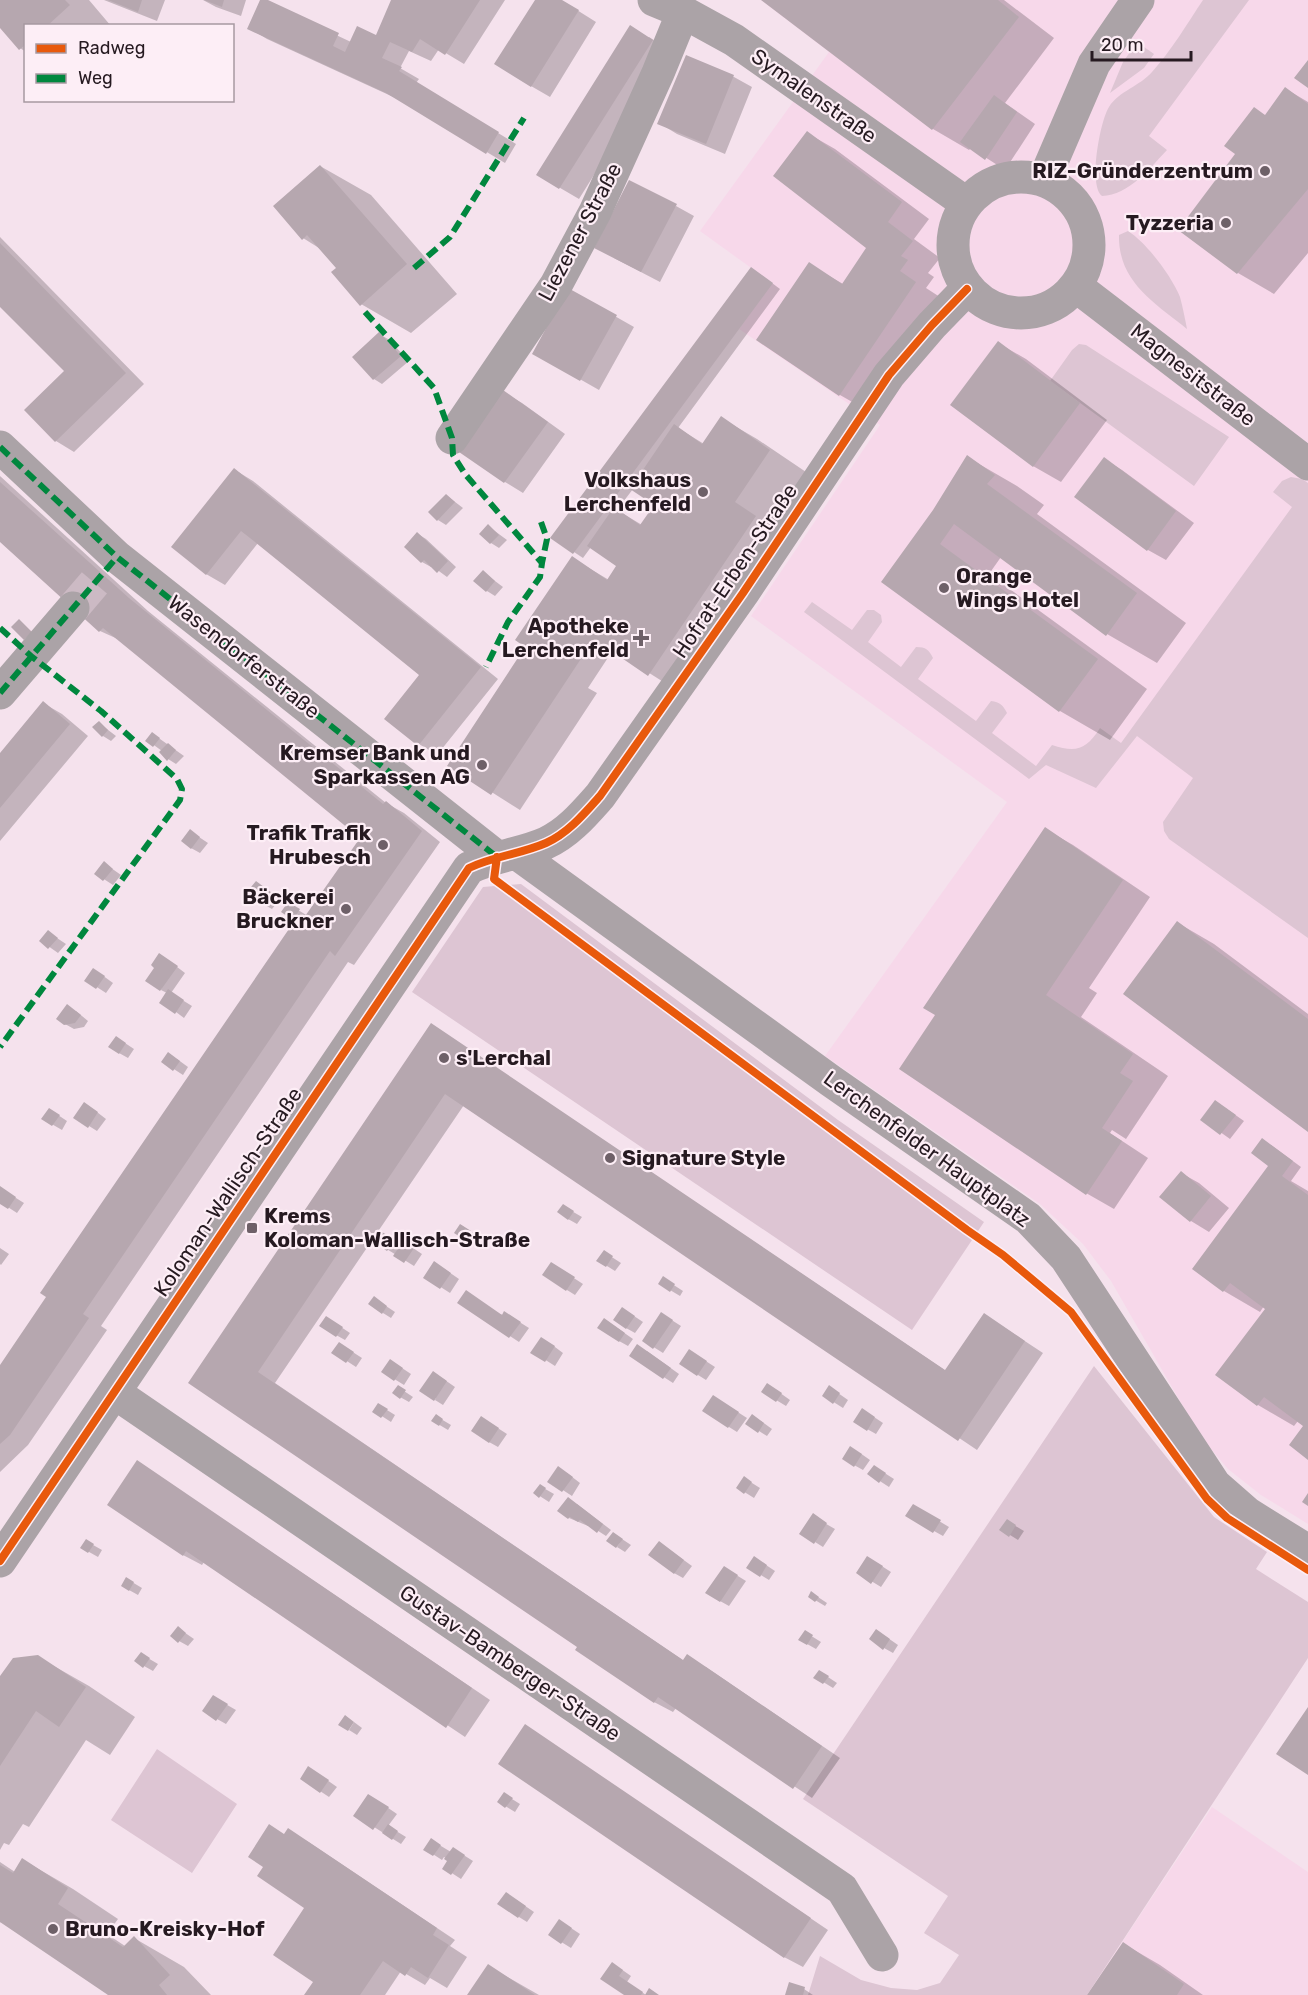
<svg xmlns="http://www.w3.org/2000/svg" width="1308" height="1995" font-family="Rubik,sans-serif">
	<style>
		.built { fill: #f7d8ea }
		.green { fill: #ddc5d3 }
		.shadow { fill: #0003; fill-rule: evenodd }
		.building { fill: #b6a7af }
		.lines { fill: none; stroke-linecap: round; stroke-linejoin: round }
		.minor-tunnel { stroke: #ccbac4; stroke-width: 33; stroke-dasharray: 33 16; stroke-linecap: butt }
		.minor { stroke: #aba3a7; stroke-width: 33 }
		.quiet { stroke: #00873e; stroke-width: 6; stroke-dasharray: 12 6; stroke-linecap: butt }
		.cycleway-casing { stroke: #fdeef6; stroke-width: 11 }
		.cycleway { stroke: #e8590c; stroke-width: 8 }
		.poi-dot { fill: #6e6068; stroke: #fdeef6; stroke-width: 2 }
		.labels { text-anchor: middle; stroke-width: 4.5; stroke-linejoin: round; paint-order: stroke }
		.street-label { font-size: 21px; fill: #261a21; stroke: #fdeef6 }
		.poi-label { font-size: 21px; font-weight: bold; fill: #261a21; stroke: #fdeef6; text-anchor: end }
	</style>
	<rect width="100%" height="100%" fill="#f5e2ed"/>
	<path class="built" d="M761,0H1308V1524L1261,1495L1228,1469L1200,1436L1111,1281L1083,1244L1040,1204L825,1056L1007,802L751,616L880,425L739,329L772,283L700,231L829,52Z
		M1212,1807L1308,1872V1995H1087Z"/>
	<path class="green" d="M1203,0H1249L1149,136L1167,150C1150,168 1129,195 1102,196C1088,186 1100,121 1109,107C1119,91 1140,86 1152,72C1171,51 1187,24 1203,0Z
		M1137,42L1154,54L1144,68L1110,93L1123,62Z
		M1128,231C1147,243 1172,277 1180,297C1183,308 1185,319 1187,329C1155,303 1118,282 1119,235Z
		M1079,344L1086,345L1229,437L1194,486L1050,381L1072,350Z
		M1291,477L1302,479L1308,483V938L1169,839L1164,831L1163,822L1193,778L1137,736L1096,788L1046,765L1029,779L804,612L812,602L852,630L867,610H874L881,615L882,622L868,642L901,667L916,647C926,647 929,650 933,658L918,679L976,721L991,701C1000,702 1003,705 1007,713L992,733L1036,766L1052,745C1076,753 1086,750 1100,728L1121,743L1292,507L1273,492L1282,481Z
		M521,884L838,1120L984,1222L912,1330L412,992L483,887Z
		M1094,1366L1214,1517L1267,1552L1256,1569L1308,1602V1658L1087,1995H808L820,1956L861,1980L891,1988L917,1990L940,1983L959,1955L924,1933L948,1896L803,1799Z
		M157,1749L237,1804L192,1873L111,1820Z"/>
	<path class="shadow" d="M0,0H89L111,26H26V52L20,48L0,26Z
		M104,0H165L157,21Z
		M203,0H246L241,16L216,7Z
		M262,0L351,42L377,37L393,0H505L464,64L439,49L431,61L409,51L400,68L419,79L416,83L516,144L505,163L402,101L267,39L249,28Z
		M536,0H561L596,22L550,97L531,86Z
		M764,0H1004L1054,38L1005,103L1035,124L1005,170L971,148L969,150L933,129Z
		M649,37L671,51L579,199L538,175Z
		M686,57L734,77L752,87L725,154L677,134L659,123Z
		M1286,89L1308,102V253L1274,294L1238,273L1266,116Z
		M807,133L835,149L929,219L914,239L940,258L928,273L934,277L926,288L943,299L868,411L840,395L758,340L809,264L843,284L868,248Z
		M320,166L371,195L457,294L411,333L361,304L338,269L319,248L303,238Z
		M676,206L694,216L660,282L614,258Z
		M0,237L144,384L74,452L56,441L26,410L66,371L0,305Z
		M760,274L780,289L678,428L704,444L721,418L757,439L806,472L676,690L613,650L588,688L597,693L520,810L449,765L527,646L572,558L609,580L618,566L591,547L583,558L574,552ZM633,489L656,505L642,525L617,510Z
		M569,290L634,327L599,390L534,353Z
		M379,334L388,339L409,361L382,384L374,379Z
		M998,343L1026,359L1107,420L1061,482L1033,466Z
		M503,392L522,403L565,434L523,493L505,482Z
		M967,457L1017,486L1044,505L1037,514L1186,623L1157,663L1107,634L1001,557L989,574L1147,689L1110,740L1060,711L883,582L935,511Z
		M1104,459L1122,470L1194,523L1166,560L1148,550Z
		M235,470L253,481L498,679L437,755L419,744L421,675L258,543L225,585L206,574Z
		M0,476L148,611L386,803L404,813L440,842L354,965L348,962L101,1326L107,1330L28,1445L0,1472V1368L302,924L283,912L288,904L308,916L362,838L120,640L100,631L0,540Z
		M446,495L463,508L446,525L438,520Z
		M488,526L507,540L499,548L491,543Z
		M418,534L426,539L456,567L447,577L432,566L431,567L422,562L406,547Z
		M483,572L503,587L495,596L487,591Z
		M43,703L62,714L88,736L0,841V755Z
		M99,723L116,736L111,741L103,736Z
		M153,734L184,756L176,764L168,759L162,751L147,740Z
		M1045,829L1073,845L1150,897L1089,988L1097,993L1081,1017L1168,1076L1126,1139L1112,1130L1110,1133L1148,1158L1114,1209L1086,1193L937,1015Z
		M190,831L208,843L200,853L191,848Z
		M104,863L121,875L113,885L96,874Z
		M265,888L280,899L272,909L263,904Z
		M1178,923L1214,944L1308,1014V1131Z
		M48,932L66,944L58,953L41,941Z
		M168,960L185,973L171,993L192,1006L184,1018L176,1012L167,993L161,990Z
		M102,975L113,983L106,993L86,980Z
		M76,1011L88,1021L84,1027L74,1029L65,1024Z
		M432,1025L946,1371L1002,1326L1043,1353L977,1450L464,1105L275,1383L684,1661L706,1667L840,1758L812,1798L676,1708L673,1712L654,1702L579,1647L190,1383Z
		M125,1043L134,1049L128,1058L119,1053Z
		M177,1059L188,1067L183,1075L163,1062Z
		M1224,1107L1244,1121L1230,1139L1202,1119Z
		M93,1109L106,1119L97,1131L89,1126Z
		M58,1115L67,1121L62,1130L43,1119Z
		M1271,1145L1301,1167L1291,1181L1308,1191V1458L1305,1426L1298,1421L1294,1426L1258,1405L1217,1375L1267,1308L1264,1306L1260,1312L1224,1291L1194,1268L1269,1168Z
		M1181,1173L1199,1183L1229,1208L1209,1232L1191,1221Z
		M0,1188L24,1203L17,1213L0,1202Z
		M563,1206L582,1217L577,1224L568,1219Z
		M461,1225L479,1237L474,1244L456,1232Z
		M383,1234L402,1246L404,1242L422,1254L414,1266L377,1243Z
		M0,1248L9,1254L1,1265L0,1264Z
		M604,1252L621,1263L615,1271L607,1266Z
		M443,1268L459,1279L450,1293L425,1277Z
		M560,1269L583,1284L575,1295L567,1290Z
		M663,1278L683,1291L680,1296L660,1284Z
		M459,1302L513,1318L529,1328L519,1342Z
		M383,1304L395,1312L391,1318L383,1313Z
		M631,1314L643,1322L635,1333L626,1328Z
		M670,1319L681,1326L663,1353L644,1341Z
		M335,1323L350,1333L345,1340L336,1335Z
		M613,1325L633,1339L628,1346L619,1341Z
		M551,1344L563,1353L555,1366L533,1352Z
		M348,1349L362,1358L356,1367L333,1352Z
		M647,1351L679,1374L673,1383L631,1356Z
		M698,1356L715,1367L706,1380L698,1375Z
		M399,1366L411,1374L404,1385L383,1372Z
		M442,1378L455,1387L443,1405L435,1400Z
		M398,1387L413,1397L409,1402L400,1397Z
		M776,1390L790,1400L786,1406L763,1392Z
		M838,1393L848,1400L843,1408L824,1396Z
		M722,1402L747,1418L737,1432L729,1427Z
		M387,1410L395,1415L391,1422L374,1411Z
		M871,1415L883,1423L876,1434L867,1429Z
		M436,1416L451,1425L448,1430L433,1421Z
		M761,1421L772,1429L767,1436L759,1431Z
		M490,1423L507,1434L498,1447L489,1442Z
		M860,1453L870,1460L863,1470L854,1465Z
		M138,1462L490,1700L465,1737L204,1562L202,1565L183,1555Z
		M883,1472L894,1479L889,1487L869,1474Z
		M567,1473L580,1483L572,1496L549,1481Z
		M744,1478L760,1488L754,1498L738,1488Z
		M540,1486L554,1494L549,1502L535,1493Z
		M577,1504L611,1530L606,1536L589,1525L588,1526L569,1518Z
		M914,1506L949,1527L943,1536L907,1516Z
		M821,1521L835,1529L823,1547L815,1542Z
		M1007,1521L1024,1531L1018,1540L1010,1535Z
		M622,1539L631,1545L625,1552L617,1547Z
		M86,1541L102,1550L98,1557L82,1548Z
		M660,1543L692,1566L683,1578L674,1573Z
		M763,1563L775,1571L769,1580L748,1567Z
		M877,1563L891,1572L881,1587L858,1573Z
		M733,1573L746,1581L729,1606L720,1601Z
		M127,1579L142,1588L138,1595L129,1590Z
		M812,1593L827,1603L825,1606L810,1597Z
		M178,1628L194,1639L188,1646L179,1641Z
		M805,1632L821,1642L816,1649L800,1640Z
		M885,1636L898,1645L893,1653L884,1648Z
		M141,1654L158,1664L153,1671L144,1666Z
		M38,1657L89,1686L135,1717L110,1755L86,1740L29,1827L23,1824L9,1845L4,1843L0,1850V1679Z
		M815,1677H828L837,1683L833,1688Z
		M222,1702L236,1710L226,1724L217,1719Z
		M354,1722L362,1728L357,1735L349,1730Z
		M526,1726L828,1930L803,1967L784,1957Z
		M317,1773L337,1787L329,1797L302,1779Z
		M504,1794L520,1804L515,1812L499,1802Z
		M378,1801L397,1814L388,1826L406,1837L401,1844L355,1815Z
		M285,1835L307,1841L455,1940L450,1946L467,1957L447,1988L430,1978L425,1985L401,1971L385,1995H306L315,1981L306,1907Z
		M431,1840L451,1852L462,1854L473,1861L461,1879L444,1868L449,1860L444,1857L442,1860L425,1849Z
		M23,1860L73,1889L118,1919L107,1934L125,1946L134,1938L184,1967L211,1995H110L1,1921L0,1923V1862L15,1872Z
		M515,1899L534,1912L527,1922L519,1917Z
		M568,1926L580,1934L571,1948L550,1935Z
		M1124,1944L1160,1965L1203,1995H1089Z
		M488,1966L539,1995H469Z
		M621,1969L631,1976L627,1982L646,1995H627L603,1978Z
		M804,1989L813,1995H786Z"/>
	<path class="building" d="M0,0H65L70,5L47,26H26V44L19,50L0,28Z
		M108,0H142L138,12Z
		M204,0H224L222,7Z
		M260,0H268L339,33L333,46L345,52L357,26L376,35L391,0H480L445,55L420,39L412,52L390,42L382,58L402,67L399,71L499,132L486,154L386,93L247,29Z
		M535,0H562L579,10L531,87L494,64Z
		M761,0H998L1019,17L932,130Z
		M630,25L653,40L559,189L536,175Z
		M686,55L734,75L706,144L657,124Z
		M1308,60V88L1294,78Z
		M1285,87L1308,104V189L1237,274L1178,230L1235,154L1224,146L1254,107L1265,115Z
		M994,95L1017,112L985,160L960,142Z
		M807,131L902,202L888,222L913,241L901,256L908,260L900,271L916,282L839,396L756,340L809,262L842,284L866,248L773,176Z
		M320,165L407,264L360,306L331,272L336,268L307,235L302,240L273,206Z
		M629,180L677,204L641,272L594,248Z
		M0,243L126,373L55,442L24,410L64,371L0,307Z
		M751,267L773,283L573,554L550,538Z
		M568,288L617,315L580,381L532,354Z
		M379,332L401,356L373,380L352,357Z
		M998,341L1080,403L1033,467L950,405Z
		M503,390L548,422L504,483L459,452Z
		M721,416L770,450L735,502L756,516L648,676L594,639L491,795L447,766L525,647L515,640L572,556L607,580L616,566L587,546L614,507L640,525L654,505L630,489L674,424L702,444Z
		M967,455L995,475L987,484L1137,593L1106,636L954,524L940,544L1098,659L1059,712L881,582L933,510Z
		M1104,457L1176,511L1147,551L1074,497Z
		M234,468L481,667L418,746L384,719L419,675L250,538L241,531L206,575L171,547Z
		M0,482L129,598L383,804L386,801L422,831L335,956L330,951L83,1314L89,1318L10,1435L0,1444V1365L46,1297L40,1293L291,926L296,929L360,838L103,628L99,632L0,542Z
		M446,494L455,502L437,521L428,512Z
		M488,524L499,535L490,544L479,534Z
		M417,532L448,561L437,573L424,560L421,563L404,547Z
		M483,570L495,581L486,592L473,581Z
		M19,619L32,632L24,640L11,627Z
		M43,701L70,724L0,808V753Z
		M99,721L108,730L102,737L92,727Z
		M152,732L160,738L153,747L145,741Z
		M168,743L176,750L167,761L159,752Z
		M1045,827L1123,880L1046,995L1133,1054L1120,1073L1133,1081L1102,1128L1122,1141L1086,1195L899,1069L935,1015L923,1008Z
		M190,829L200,837L191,849L181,841Z
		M104,861L113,869L103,881L94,874Z
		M256,881L272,893L263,905L246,893Z
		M288,902L300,909L293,920L281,912Z
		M1177,921L1308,1019V1132L1123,994Z
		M48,930L58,938L48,949L39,941Z
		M159,953L178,966L160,991L145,981L154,968L151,965Z
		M93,968L105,976L96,989L84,981Z
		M168,989L184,1000L175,1014L159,1003Z
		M67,1004L81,1015L75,1023L64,1025L56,1019Z
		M431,1023L945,1370L984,1313L1025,1341L958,1441L445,1094L258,1372L683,1660L687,1654L822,1746L793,1789L658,1697L654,1703L575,1650L577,1647L188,1383Z
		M116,1036L126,1043L119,1054L108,1047Z
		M168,1052L180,1061L173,1071L161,1062Z
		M1215,1100L1236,1115L1220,1135L1200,1120Z
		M84,1102L98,1112L88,1128L73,1118Z
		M49,1108L60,1115L52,1126L41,1119Z
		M1262,1138L1293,1161L1282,1176L1308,1195V1460L1289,1445L1303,1426L1264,1397L1257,1406L1215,1375L1265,1309L1230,1283L1223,1292L1192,1269L1268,1166L1251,1153Z
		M1181,1171L1211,1196L1190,1222L1159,1197Z
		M0,1186L16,1197L8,1209L0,1204Z
		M563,1204L574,1211L568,1220L557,1212Z
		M460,1224L471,1231L465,1240L454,1233Z
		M382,1232L395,1240L387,1251L375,1243Z
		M404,1240L414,1248L404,1263L393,1256Z
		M604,1250L613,1256L606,1267L596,1261Z
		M434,1261L451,1273L440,1289L423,1278Z
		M551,1262L575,1277L566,1291L542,1275Z
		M663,1276L675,1284L670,1292L658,1284Z
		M466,1290L502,1315L504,1311L521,1322L509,1338L457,1303Z
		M374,1296L387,1306L382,1314L368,1304Z
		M622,1307L635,1316L626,1329L613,1320Z
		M661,1312L673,1320L653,1349L642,1341Z
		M326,1316L343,1327L336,1337L319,1326Z
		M604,1318L625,1333L619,1342L597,1328Z
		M541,1337L555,1346L545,1362L530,1353Z
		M339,1342L354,1352L346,1363L331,1353Z
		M637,1344L671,1368L663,1379L629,1356Z
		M689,1349L707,1361L697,1376L679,1364Z
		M390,1359L403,1368L394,1381L381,1372Z
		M433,1371L447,1381L434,1401L419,1391Z
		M767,1383L782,1393L776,1402L761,1392Z
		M398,1385L406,1390L400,1399L392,1393Z
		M829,1385L840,1393L833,1404L822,1396Z
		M713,1395L739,1412L728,1428L702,1411Z
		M378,1403L388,1409L381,1418L372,1412Z
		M862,1408L875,1417L867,1431L853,1422Z
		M436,1414L443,1419L439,1426L431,1421Z
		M752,1414L764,1423L758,1433L745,1424Z
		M481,1416L499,1428L489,1443L471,1431Z
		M850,1446L862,1454L854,1467L842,1459Z
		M137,1460L472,1688L446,1728L186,1551L183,1556L107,1505Z
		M874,1465L886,1473L879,1483L867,1474Z
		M558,1466L573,1477L562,1492L547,1482Z
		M744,1476L752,1482L744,1494L736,1488Z
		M540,1484L546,1488L539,1498L533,1493Z
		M1308,1493V1506L1302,1502Z
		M568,1497L603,1524L597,1533L580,1520L578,1522L570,1517L568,1519L557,1511Z
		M913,1504L941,1520L933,1533L905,1516Z
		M813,1513L827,1523L814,1544L799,1534Z
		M1007,1519L1016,1525L1009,1537L999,1530Z
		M613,1532L623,1539L616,1548L606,1541Z
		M86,1539L94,1544L88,1553L80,1548Z
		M659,1541L684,1560L674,1574L648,1555Z
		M754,1556L767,1565L760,1577L746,1568Z
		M867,1556L883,1566L871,1584L856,1573Z
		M724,1566L738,1575L720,1602L705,1593Z
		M126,1577L134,1582L129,1591L121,1586Z
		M811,1591L819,1597L815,1602L808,1597Z
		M178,1626L186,1633L178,1643L170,1636Z
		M876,1629L890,1639L883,1650L869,1639Z
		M805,1630L813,1635L807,1645L798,1640Z
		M141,1652L150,1658L143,1668L134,1661Z
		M38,1655L86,1687L59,1727L36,1711L0,1766V1676L13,1658Z
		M819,1670L829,1676L823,1684L813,1678Z
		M213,1695L228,1704L216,1721L202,1711Z
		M1308,1707V1775L1276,1754Z
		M345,1715L354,1722L348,1731L338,1725Z
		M525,1724L811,1918L784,1958L498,1764Z
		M308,1766L329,1780L320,1793L300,1779Z
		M504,1792L513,1798L505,1808L497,1802Z
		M368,1794L389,1807L373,1830L353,1816Z
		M269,1824L284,1834L288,1828L437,1928L433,1935L449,1945L428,1978L411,1967L405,1976L383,1961L360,1995H304L313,1982L273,1955L304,1908L257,1876L263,1867L248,1857Z
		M388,1824L398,1831L392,1840L382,1833Z
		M431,1838L441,1845L433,1856L423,1850Z
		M453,1847L465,1855L451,1875L442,1869L447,1861L444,1859Z
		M22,1858L68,1888L58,1904L123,1947L134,1936L170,1975L159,1985L167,1995H108L0,1922V1865L13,1873Z
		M506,1892L526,1906L518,1918L497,1904Z
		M559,1919L572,1928L561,1944L548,1935Z
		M1123,1942L1184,1984L1177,1995H1087Z
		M612,1962L623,1970L619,1976L643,1992L641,1995H624L600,1979Z
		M488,1964L535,1995H467Z
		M789,1982L805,1987L803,1995H785Z
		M649,1988L659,1995H645Z"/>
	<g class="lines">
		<path class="minor-tunnel" d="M73,608L102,574"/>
		<path class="minor" d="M654,0L683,12L734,40L966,203
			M953 245a68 68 0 1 1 136 0a68 68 0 1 1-136 0Z
			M1044,180L1094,64L1138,0
			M1077,287L1308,464
			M452,438L556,285L595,212L658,73L683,12
			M0,447L117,557L497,857
			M0,693L73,608
			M516,853L831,1081L1028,1218L1066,1258L1215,1485L1247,1513L1308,1551
			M115,1393L842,1889L882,1955
			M0,1561L469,868C494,856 521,854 546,843C568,833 584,814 600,796L743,593L889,375L932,325L967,289"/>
		<path class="quiet" d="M414,268L450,237L524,118
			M365,312L434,388L452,438L453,455L465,474L542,563L540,577L508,622L486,667
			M0,447L117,557L497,857
			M541,522L547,539L542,563
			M0,628L31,656L101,711L177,779L182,789L180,800L0,1047
			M0,693L117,557"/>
		<g class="cycleway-casing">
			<path id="cycleway" d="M497,857L494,879L967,1230L1003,1255L1071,1312L1207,1499L1227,1518L1308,1570
				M0,1561L469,868C494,856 521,854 546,843C568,833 584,814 600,796L743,593L889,375L932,325L967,289"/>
		</g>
		<use href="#cycleway" class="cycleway"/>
	</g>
	<g class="poi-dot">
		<circle cx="1265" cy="171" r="6"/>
		<circle cx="1226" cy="223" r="6"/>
		<circle cx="703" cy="492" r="6"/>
		<circle cx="944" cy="588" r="6"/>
		<path d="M638 629h6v6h6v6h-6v6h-6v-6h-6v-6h6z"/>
		<circle cx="482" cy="765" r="6"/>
		<circle cx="383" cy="845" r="6"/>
		<circle cx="346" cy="909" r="6"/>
		<circle cx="444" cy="1058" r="6"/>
		<circle cx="610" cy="1158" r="6"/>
		<rect x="246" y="1222" width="12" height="12" rx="3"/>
		<circle cx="53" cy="1929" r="6"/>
	</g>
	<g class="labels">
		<g class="street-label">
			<text transform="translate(814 96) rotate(35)" y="7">Symalenstraße</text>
			<text transform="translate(580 232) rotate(-62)" y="7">Liezener Straße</text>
			<text transform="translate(1193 375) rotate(38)" y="7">Magnesitstraße</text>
			<text transform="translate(735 571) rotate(-56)" y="7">Hofrat-Erben-Straße</text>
			<text transform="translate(244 657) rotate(38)" y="7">Wasendorferstraße</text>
			<text transform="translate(927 1149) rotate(36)" y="7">Lerchenfelder Hauptplatz</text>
			<text transform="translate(228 1192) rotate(-56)" y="7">Koloman-Wallisch-Straße</text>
			<text transform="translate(510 1663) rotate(34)" y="7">Gustav-Bamberger-Straße</text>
		</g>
		<g class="poi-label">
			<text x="1253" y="178">RIZ-Gründerzentrum</text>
			<text x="1214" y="230">Tyzzeria</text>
			<text x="691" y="487">Volkshaus<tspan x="691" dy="24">Lerchenfeld</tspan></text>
			<text x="956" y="583" text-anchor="start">Orange<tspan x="956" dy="24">Wings Hotel</tspan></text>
			<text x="629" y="633">Apotheke<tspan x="629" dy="24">Lerchenfeld</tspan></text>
			<text x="470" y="760">Kremser Bank und<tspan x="470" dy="24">Sparkassen AG</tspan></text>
			<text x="371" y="840">Trafik Trafik<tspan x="371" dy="24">Hrubesch</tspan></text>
			<text x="334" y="904">Bäckerei<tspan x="334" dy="24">Bruckner</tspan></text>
			<text x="456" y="1065" text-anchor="start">s'Lerchal</text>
			<text x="622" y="1165" text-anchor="start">Signature Style</text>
			<text x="264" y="1223" text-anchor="start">Krems<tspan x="264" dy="24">Koloman-Wallisch-Straße</tspan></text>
			<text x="65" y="1936" text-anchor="start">Bruno-Kreisky-Hof</text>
		</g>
	</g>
	<rect x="24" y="24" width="210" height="78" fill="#fdeef6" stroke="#a799a1" stroke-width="1.5"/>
	<rect x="36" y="44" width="30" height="9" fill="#e8590c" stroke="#a799a1" stroke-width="1.5"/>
	<text x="78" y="54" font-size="18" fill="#261a21">Radweg</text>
	<rect x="36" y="74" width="30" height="9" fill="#00873e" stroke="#a799a1" stroke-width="1.5"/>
	<text x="78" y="84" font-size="18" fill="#261a21">Weg</text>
	<path d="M1092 51v9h99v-9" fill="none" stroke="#261a21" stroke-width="3"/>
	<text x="1101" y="51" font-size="18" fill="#261a21" stroke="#fdeef6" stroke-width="4.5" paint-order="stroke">20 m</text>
</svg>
